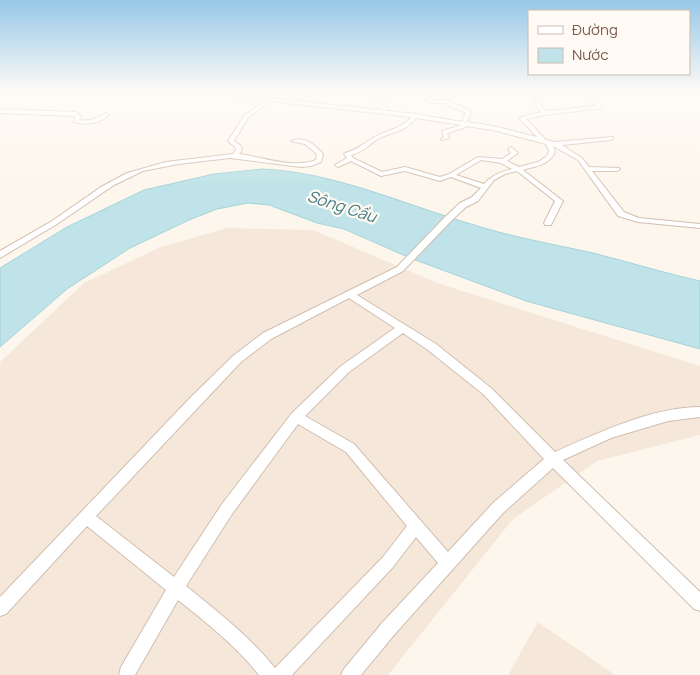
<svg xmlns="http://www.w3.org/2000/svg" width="700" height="675" font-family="Manrope,sans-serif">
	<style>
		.residential { fill: #f5e8da }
		.water { fill: #bfe3e8; stroke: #a5d3da }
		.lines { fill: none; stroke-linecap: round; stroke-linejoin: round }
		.minor-casing { stroke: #d1beb0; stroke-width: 2 }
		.minor { fill: #fff; fill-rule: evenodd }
		.labels { text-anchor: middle; stroke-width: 4.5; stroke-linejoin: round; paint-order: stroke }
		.far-water-label { font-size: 16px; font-style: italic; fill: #437c86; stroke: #fffaf3 }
	</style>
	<rect width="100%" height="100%" fill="#fdf6ec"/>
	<path class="residential" d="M227,228L313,230L440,284L700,366V435L597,461L513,519L388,675H0V362L84,283L161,247Z
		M538,622L615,675H508Z"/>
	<path class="water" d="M262,169C334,172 403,204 471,224C511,237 553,244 593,253C629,262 664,273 700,281V349L526,301L410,258L344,229L317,223L269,205L248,203L217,209L189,220L130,248L67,289L0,347V268L67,227L144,190L214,174Z"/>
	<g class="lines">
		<g class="minor-casing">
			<path id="minor" d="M205,92H224L267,97L270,95L272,96L271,98L415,114L462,122L466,113L444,103H430L420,92H425L433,100H447L471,111L467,122L493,126L537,137L519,118L541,112L535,105V97L540,94V92H544V96L540,98L541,105L546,111L596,106L590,99L593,97L589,92H594L598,96V98L595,99L602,106V108L545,115L526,119L546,140L554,142L613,137V139L611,140L562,145L582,158L589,167L619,168L620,169L617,171H592L624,212L639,218L700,224V228L638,222L618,216L578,160L553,146L555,151C551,165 535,166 523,170L563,201L551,225H545L544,223L555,201L517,171L505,174L494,180L478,201L466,207L451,221L403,271L357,295L436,344L491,388L555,452C597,433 653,407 700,407V417L668,421L611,438L563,460L700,592V611L694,609L553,468L503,513L394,635L361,675H341L344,669L382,623L438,563L416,537L393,567L292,675H259C236,646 207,623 178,600L135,675H119L121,667L166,590L87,526L6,614L0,616V597L190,398L233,356L263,333L397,267L445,217L460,203L472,197L481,188L451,177L440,181L405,171L381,176L351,161L338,167L335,165L347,158L344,154L345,153C359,149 361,145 373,138C386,130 402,129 411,117L269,101L248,118L234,141L240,145L242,150L239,154C263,157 293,169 316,160L317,154L305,144L291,141C304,135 315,145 323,154L321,162L311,166L301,167L230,158L178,164L143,171L114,185L57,224L0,258V251L52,221L101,187L127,173L166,162L233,154L236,150L235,147L228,141L244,116L265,100ZM416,118L462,125L442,131L444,137L441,139L442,140L449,138L447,133L466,127V126L493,130L546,144L549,151L547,156L538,162L519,167L507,161L518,153L511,147L508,149L511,153L502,159L478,157L449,174L440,177L405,167L382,172L353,158L351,155C364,152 368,145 378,139C393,131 406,132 416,118ZM481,160L501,163L512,169C501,172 492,175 484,184L456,175ZM349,298L395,328L341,366L292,413L222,504L174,577L96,516L241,362L271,339ZM403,333L428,350L483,394L544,459L493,503L448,552L354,444L305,416L349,372ZM298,424L346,452L407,526L383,557L275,668C249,636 218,612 186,586L232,514Z
				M375,95H392L390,97H378L376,101L387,108V110C381,111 373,106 370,101Z
				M0,109L76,112L81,116L79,120C90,122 96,118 106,113L109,115C99,124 87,125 74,122L75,116L0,113Z"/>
		</g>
		<use href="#minor" class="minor"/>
	</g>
	<linearGradient id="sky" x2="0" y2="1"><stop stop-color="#97c7e8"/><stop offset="0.49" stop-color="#fefbf6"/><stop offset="1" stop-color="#fefbf6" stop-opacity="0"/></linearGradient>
	<rect width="700" height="187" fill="url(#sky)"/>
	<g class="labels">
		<g class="far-water-label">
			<text transform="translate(342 206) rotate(18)" y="6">Sông Cầu</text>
		</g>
	</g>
	<rect x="528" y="10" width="162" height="65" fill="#fffaf3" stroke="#cabbb1"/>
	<rect x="538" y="26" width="25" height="8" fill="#ffffff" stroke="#cabbb1"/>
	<text x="572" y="35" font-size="15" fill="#7a5c4d">Đường</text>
	<rect x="538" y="48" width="25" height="15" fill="#bfe3e8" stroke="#cabbb1"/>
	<text x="572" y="60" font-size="15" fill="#7a5c4d">Nước</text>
</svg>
